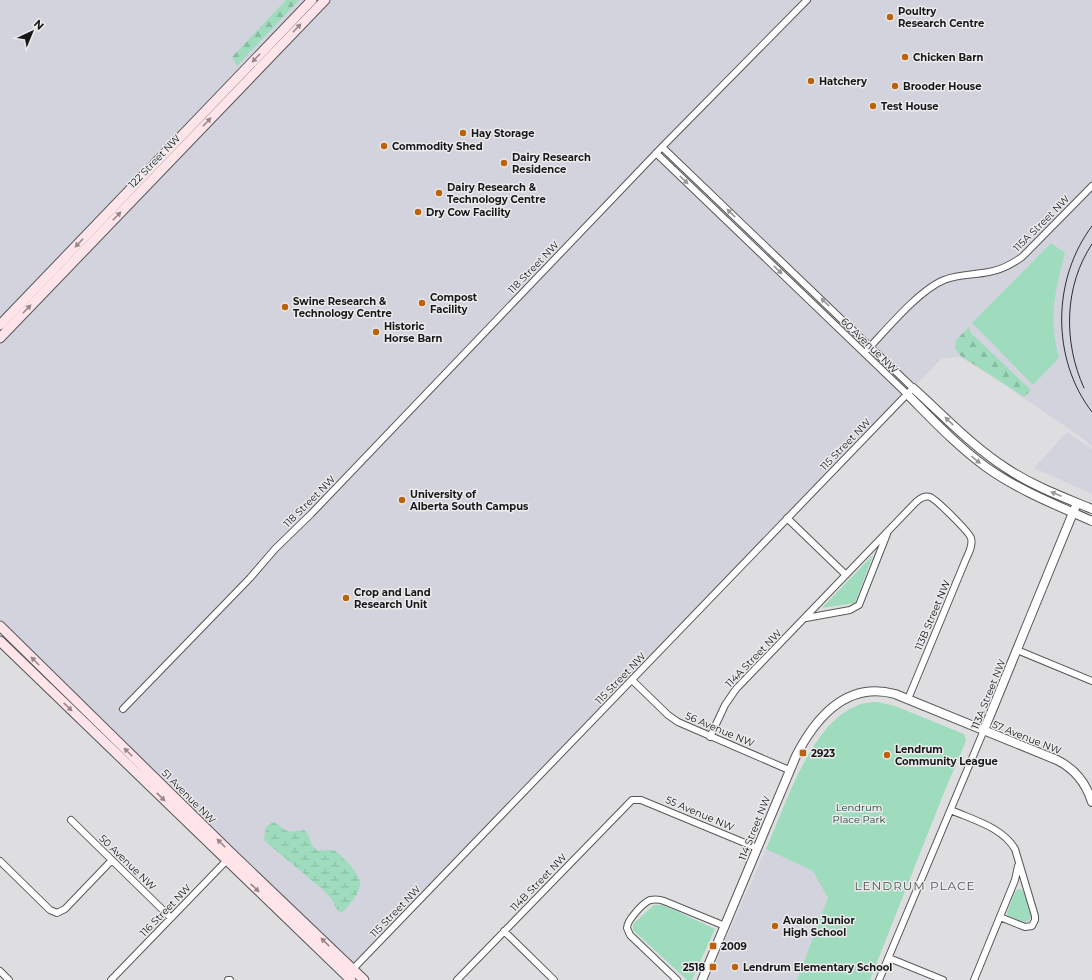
<svg xmlns="http://www.w3.org/2000/svg" width="1092" height="980" font-family="Montserrat,sans-serif">
	<style>
		.built { fill: #d2d3dc }
		.green { fill: #9edcbd }
		.forest { fill: url(#forest-firs) }
		.wetland { fill: url(#wetland-marsh) }
		.lines { fill: none; stroke-linecap: round; stroke-linejoin: round }
		.minor-casing { stroke: #575859; stroke-width: 8 }
		.tertiary-casing { stroke: #575859; stroke-width: 10 }
		.secondary-casing { stroke: #575859; stroke-width: 11 }
		.minor { stroke: #fff; stroke-width: 6 }
		.tertiary { stroke: #fff; stroke-width: 8 }
		.secondary { stroke: #ffe5e9; stroke-width: 9 }
		.tram { stroke: #2d2d2d; stroke-width: 1 }
		.oneway { fill: #97888a }
		.oneway2 { fill: #979797 }
		.poi-dot { fill: #bd6208; stroke: #ebebed; stroke-width: 1.5 }
		.labels { text-anchor: middle; stroke-width: 3; stroke-linejoin: round; paint-order: stroke }
		.poi-label { font-size: 10px; font-weight: bold; fill: #171717; stroke: #ebebed; text-anchor: start }
		.street-label { font-size: 10px; fill: #171717; stroke: #ebebed }
		.park-label { font-size: 10px; fill: #173c2b; stroke: #ebebed }
		.quarter-label { font-size: 12px; letter-spacing: 1px; fill: #555556; stroke: #ebebed }
	</style>
	<defs>
		<pattern id="forest-firs" width="22" height="20" patternUnits="userSpaceOnUse"><rect width="22" height="20" fill="#9edcbd"/><path d="M5 1l3.5 6h-7zM16 11l3.5 6h-7z" fill="#87bca2"/></pattern>
		<pattern id="wetland-marsh" width="20" height="14" patternUnits="userSpaceOnUse"><rect width="20" height="14" fill="#9edcbd"/><path d="M1 5h8M5 5V1M11 12h8M15 12V8" fill="none" stroke="#87bca2"/></pattern>
	</defs>
	<rect width="100%" height="100%" fill="#dedee0"/>
	<path class="built" d="M0,0H1092V446L1078,435L996,379L960,357L942,358L353,969L230,857L0,633Z
		M1067,432L1092,449V494L1034,468Z
		M766,849L813,871L828,898L797,980H709L719,954Z"/>
	<path class="green" d="M1051,243L1065,253C1055,291 1048,318 1059,358L1033,385L972,323Z
		M873,555L855,603L822,608Z
		M877,702L895,706L964,734L966,741L943,795L870,980H797L828,898L813,871L766,849C785,806 810,725 856,706C862,703 870,702 877,702Z
		M1019,889L1022,890L1024,892L1031,915L1030,920L1025,922L1008,916L1007,913L1015,891Z
		M654,905H663L715,929L692,980H687L633,930V924Z"/>
	<path class="forest" d="M286,0H299L237,66L232,57Z
		M969,327L971,333L1031,390L1024,397L961,356L955,349L956,340Z"/>
	<path class="wetland" d="M273,822C279,824 282,829 287,831C291,833 299,830 304,830C311,835 309,843 314,848C319,853 329,848 335,851C341,855 346,861 351,866C354,871 359,876 360,882C362,891 348,907 342,912L338,911L331,898L322,889L266,842L264,839L266,827Z"/>
	<g class="lines">
		<g class="minor-casing">
			<path id="minor" d="M656,153L907,394
				M868,349C887,329 919,290 944,280C959,274 974,275 989,272C1001,270 1012,264 1022,257L1092,186
				M787,518L846,575
				M806,618L850,610L859,605L887,534
				M1017,650L1092,681
				M632,680L668,715L678,722L789,770
				M123,709L250,578L275,549L311,514L662,147L807,0
				M710,737L725,705L736,689L916,502C920,499 924,495 930,497C936,499 969,532 971,538C973,545 969,553 966,559L908,699
				M951,810C973,820 1002,827 1015,849L1035,916V920L1032,926L1025,927L1000,917
				M71,820L171,918
				M0,861L50,910L57,913L65,909L112,860
				M504,931L554,980
				M889,958L943,980
				M353,969L913,388L662,147
				M0,971L9,980
				M111,980L229,858
				M228,980H230
				M457,980L632,800H641L757,848
				M677,980L630,935L627,928C627,920 643,903 650,900C655,899 659,899 664,901L725,926
				M879,980L984,730
				M974,980L1015,880L1018,866"/>
		</g>
		<g class="tertiary-casing">
			<path id="tertiary" d="M913,388C943,415 972,446 1006,468C1033,486 1063,497 1092,509
				M907,394C932,419 957,446 986,467C1018,490 1056,505 1092,521
				M984,730L1077,503
				M702,980L796,756C816,717 847,681 895,694L1057,760C1075,769 1086,783 1092,802"/>
		</g>
		<g class="secondary-casing">
			<path id="secondary" d="M0,325L312,0
				M0,338L325,0
				M0,626L228,850L364,980
				M0,641L351,980"/>
		</g>
		<use href="#minor" class="minor"/>
		<use href="#tertiary" class="tertiary"/>
		<use href="#secondary" class="secondary"/>
		<path class="tram" d="M1092,226C1052,279 1051,359 1092,412
			M1084,388C1063,342 1064,286 1092,244"/>
	</g>
	<defs><path id="oneway-solid" d="M-6-.8H1V-3.2L6.5 0L1 3.2V.8H-6Z"/></defs>
	<g class="oneway">
		<use href="#oneway-solid" transform="translate(297 28) rotate(-46)"/>
		<use href="#oneway-solid" transform="translate(256 58) rotate(134)"/>
		<use href="#oneway-solid" transform="translate(207 122) rotate(-46)"/>
		<use href="#oneway-solid" transform="translate(117 216) rotate(-46)"/>
		<use href="#oneway-solid" transform="translate(79 243) rotate(134)"/>
		<use href="#oneway-solid" transform="translate(27 309) rotate(-46)"/>
		<use href="#oneway-solid" transform="translate(35 661) rotate(-135)"/>
		<use href="#oneway-solid" transform="translate(68 707) rotate(44)"/>
		<use href="#oneway-solid" transform="translate(128 752) rotate(-135)"/>
		<use href="#oneway-solid" transform="translate(161 797) rotate(44)"/>
		<use href="#oneway-solid" transform="translate(221 843) rotate(-135)"/>
		<use href="#oneway-solid" transform="translate(255 888) rotate(44)"/>
		<use href="#oneway-solid" transform="translate(325 942) rotate(-136)"/>
	</g>
	<g class="oneway2">
		<use href="#oneway-solid" transform="translate(684 180) rotate(44)"/>
		<use href="#oneway-solid" transform="translate(731 213) rotate(-136)"/>
		<use href="#oneway-solid" transform="translate(778 270) rotate(44)"/>
		<use href="#oneway-solid" transform="translate(825 302) rotate(-136)"/>
		<use href="#oneway-solid" transform="translate(949 421) rotate(-137)"/>
		<use href="#oneway-solid" transform="translate(976 460) rotate(39)"/>
		<use href="#oneway-solid" transform="translate(1056 494) rotate(-157)"/>
	</g>
	<g class="poi-dot">
		<circle cx="890" cy="17" r="4"/>
		<circle cx="905" cy="57" r="4"/>
		<circle cx="811" cy="81" r="4"/>
		<circle cx="895" cy="86" r="4"/>
		<circle cx="873" cy="106" r="4"/>
		<circle cx="463" cy="133" r="4"/>
		<circle cx="384" cy="146" r="4"/>
		<circle cx="504" cy="163" r="4"/>
		<circle cx="439" cy="193" r="4"/>
		<circle cx="418" cy="212" r="4"/>
		<circle cx="422" cy="303" r="4"/>
		<circle cx="285" cy="307" r="4"/>
		<circle cx="376" cy="332" r="4"/>
		<circle cx="402" cy="500" r="4"/>
		<circle cx="346" cy="598" r="4"/>
		<rect x="799" y="749" width="8" height="8" rx="2"/>
		<circle cx="887" cy="755" r="4"/>
		<circle cx="775" cy="926" r="4"/>
		<rect x="709" y="942" width="8" height="8" rx="2"/>
		<rect x="709" y="963" width="8" height="8" rx="2"/>
		<circle cx="735" cy="967" r="4"/>
	</g>
	<g class="labels">
		<g class="poi-label">
			<text x="898" y="15">Poultry<tspan x="898" dy="12">Research Centre</tspan></text>
			<text x="913" y="61">Chicken Barn</text>
			<text x="819" y="85">Hatchery</text>
			<text x="903" y="90">Brooder House</text>
			<text x="881" y="110">Test House</text>
			<text x="471" y="137">Hay Storage</text>
			<text x="392" y="150">Commodity Shed</text>
			<text x="512" y="161">Dairy Research<tspan x="512" dy="12">Residence</tspan></text>
			<text x="447" y="191">Dairy Research &amp;<tspan x="447" dy="12">Technology Centre</tspan></text>
			<text x="426" y="216">Dry Cow Facility</text>
			<text x="430" y="301">Compost<tspan x="430" dy="12">Facility</tspan></text>
			<text x="293" y="305">Swine Research &amp;<tspan x="293" dy="12">Technology Centre</tspan></text>
			<text x="384" y="330">Historic<tspan x="384" dy="12">Horse Barn</tspan></text>
			<text x="410" y="498">University of<tspan x="410" dy="12">Alberta South Campus</tspan></text>
			<text x="354" y="596">Crop and Land<tspan x="354" dy="12">Research Unit</tspan></text>
			<text x="895" y="753">Lendrum<tspan x="895" dy="12">Community League</tspan></text>
			<text x="811" y="757">2923</text>
			<text x="783" y="924">Avalon Junior<tspan x="783" dy="12">High School</tspan></text>
			<text x="721" y="950">2009</text>
			<text x="705" y="971" text-anchor="end">2518</text>
			<text x="743" y="971">Lendrum Elementary School</text>
		</g>
		<g class="street-label">
			<text transform="translate(154 161) rotate(-46)" y="4">122 Street NW</text>
			<text transform="translate(1041 223) rotate(-45)" y="4">115A Street NW</text>
			<text transform="translate(533 267) rotate(-46)" y="4">118 Street NW</text>
			<text transform="translate(870 345) rotate(44)" y="4">60 Avenue NW</text>
			<text transform="translate(845 444) rotate(-46)" y="4">115 Street NW</text>
			<text transform="translate(309 501) rotate(-45)" y="4">118 Street NW</text>
			<text transform="translate(932 615) rotate(-67)" y="4">113B Street NW</text>
			<text transform="translate(753 658) rotate(-46)" y="4">114A Street NW</text>
			<text transform="translate(620 678) rotate(-46)" y="4">115 Street NW</text>
			<text transform="translate(988 694) rotate(-68)" y="4">113A Street NW</text>
			<text transform="translate(720 729) rotate(23)" y="4">56 Avenue NW</text>
			<text transform="translate(1027 737) rotate(22)" y="4">57 Avenue NW</text>
			<text transform="translate(189 796) rotate(45)" y="4">51 Avenue NW</text>
			<text transform="translate(700 813) rotate(23)" y="4">55 Avenue NW</text>
			<text transform="translate(754 828) rotate(-68)" y="4">114 Street NW</text>
			<text transform="translate(128 862) rotate(44)" y="4">50 Avenue NW</text>
			<text transform="translate(538 882) rotate(-46)" y="4">114B Street NW</text>
			<text transform="translate(165 910) rotate(-46)" y="4">116 Street NW</text>
			<text transform="translate(395 911) rotate(-46)" y="4">115 Street NW</text>
		</g>
		<g class="park-label">
			<text x="859" y="811">Lendrum<tspan x="859" dy="12">Place Park</tspan></text>
		</g>
		<g class="quarter-label">
			<text x="915" y="890">LENDRUM PLACE</text>
		</g>
	</g>
	<g transform="translate(32 32) rotate(44)" stroke="#ebebed" stroke-width="3" paint-order="stroke">
	<path d="M0-3L7 15L0 10L-7 15Z" fill="#171717"/>
	<text y="-6" font-size="11" font-weight="bold" text-anchor="middle" fill="#171717">N</text>
	</g>
</svg>
